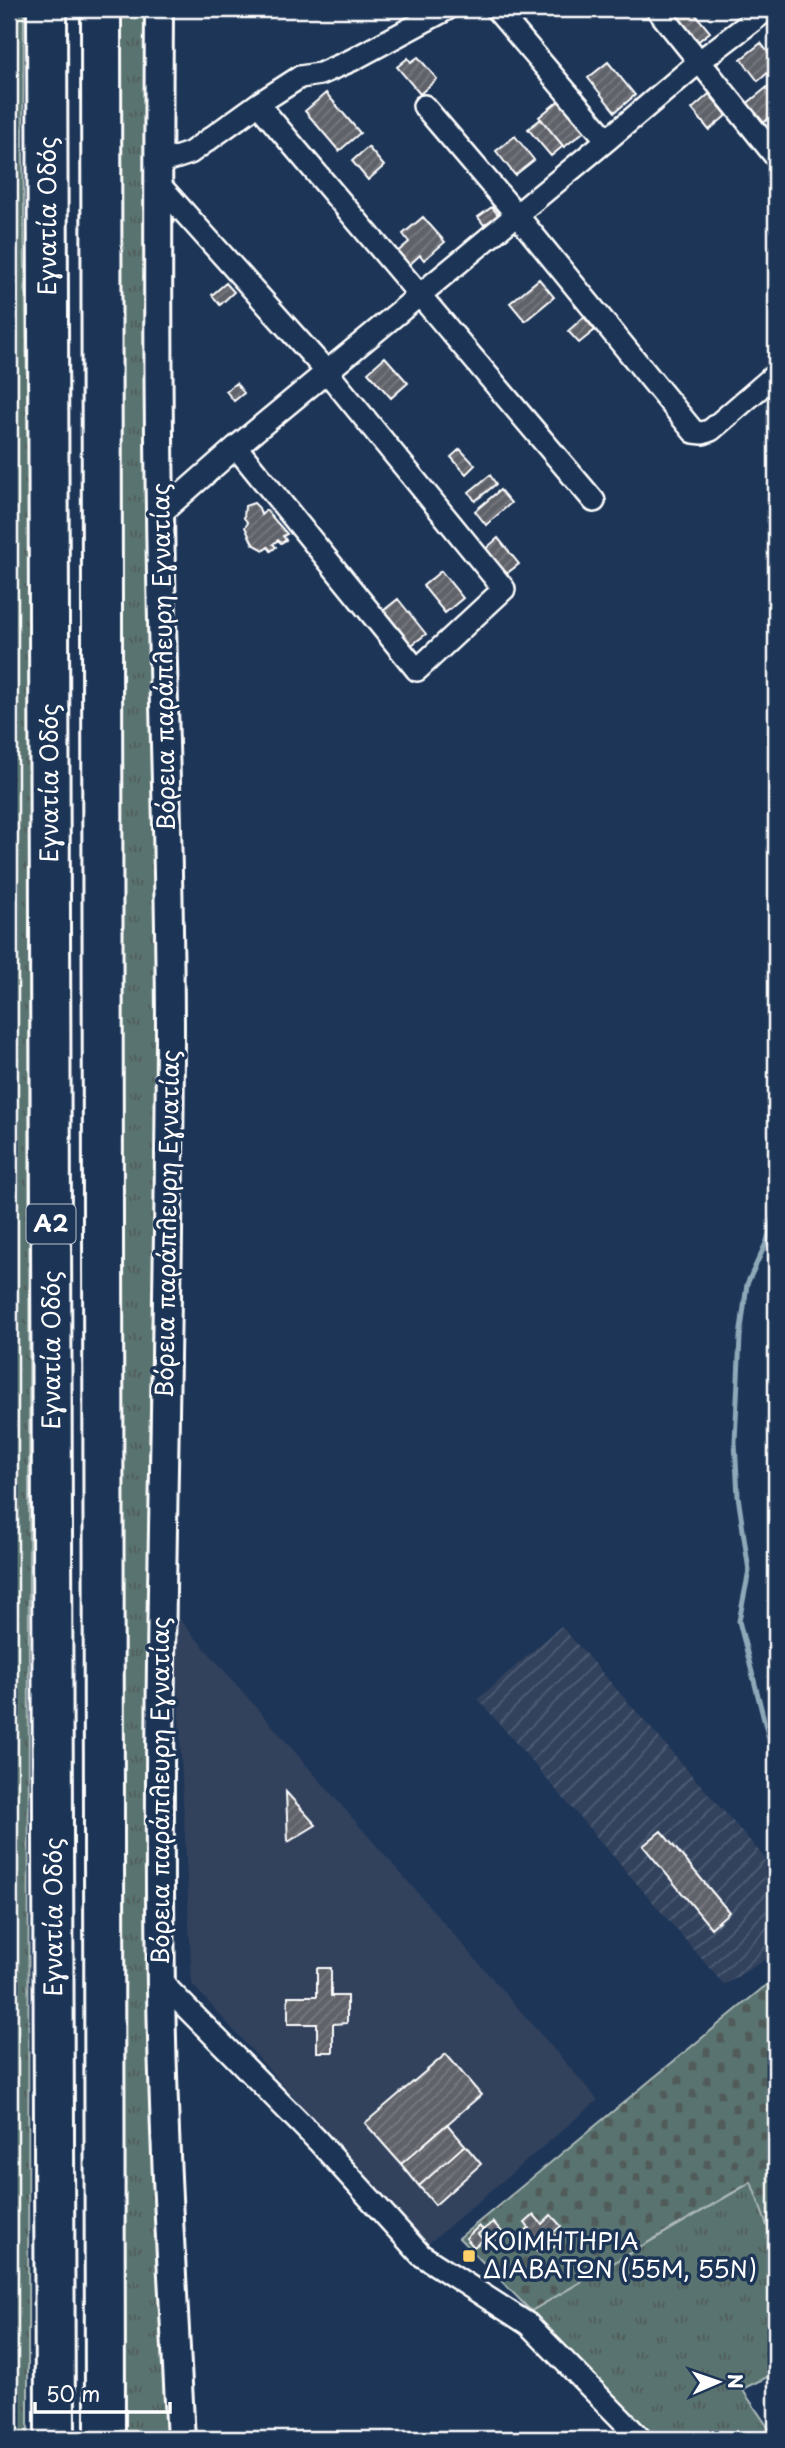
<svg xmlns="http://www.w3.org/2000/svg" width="785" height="2448" font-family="'Playpen Sans',sans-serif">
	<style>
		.built { fill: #31425d }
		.industrial { fill: url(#industrial-furrows) }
		.grass { fill: url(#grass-tufts); stroke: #acb9b8; stroke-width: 2 }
		.cemetery { fill: url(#cemetery-stones); stroke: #acb9b8; stroke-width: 2 }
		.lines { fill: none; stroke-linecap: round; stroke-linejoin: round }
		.stream { stroke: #8fa9b9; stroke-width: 5 }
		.building { fill: url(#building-hatch); stroke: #fff; stroke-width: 2 }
		.minor-casing { stroke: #fff; stroke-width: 26 }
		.tertiary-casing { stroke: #fff; stroke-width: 32 }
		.motorway-casing { stroke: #fff; stroke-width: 44 }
		.minor { stroke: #1d3557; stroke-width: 21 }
		.tertiary { stroke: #1d3557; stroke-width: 26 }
		.motorway { stroke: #1d3557; stroke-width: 38 }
		.poi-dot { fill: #ffd166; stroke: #1d3557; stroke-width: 2.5 }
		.labels { text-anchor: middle; stroke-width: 7; stroke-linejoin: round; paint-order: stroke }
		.shield { fill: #1d3557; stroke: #bbc2cd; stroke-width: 2 }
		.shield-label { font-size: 23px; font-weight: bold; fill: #fff }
		.street-label { font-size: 24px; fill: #fff; stroke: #1d3557 }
		.poi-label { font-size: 24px; fill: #fff; stroke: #1d3557; text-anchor: start }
	</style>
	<defs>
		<pattern id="industrial-furrows" width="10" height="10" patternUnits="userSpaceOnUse" patternTransform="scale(1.75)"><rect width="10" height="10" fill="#31425d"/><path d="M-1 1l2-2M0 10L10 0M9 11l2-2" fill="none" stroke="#505e75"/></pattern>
		<pattern id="grass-tufts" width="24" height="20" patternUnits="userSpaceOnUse" patternTransform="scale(1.75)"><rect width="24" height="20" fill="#597370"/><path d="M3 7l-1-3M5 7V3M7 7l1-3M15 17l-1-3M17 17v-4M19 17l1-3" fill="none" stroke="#515c5a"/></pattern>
		<pattern id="cemetery-stones" width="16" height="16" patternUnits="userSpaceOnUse" patternTransform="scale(1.75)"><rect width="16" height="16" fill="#597370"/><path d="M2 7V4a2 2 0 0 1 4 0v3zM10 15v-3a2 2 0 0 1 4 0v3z" fill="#515c5a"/></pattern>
		<pattern id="building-hatch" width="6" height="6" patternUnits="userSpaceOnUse" patternTransform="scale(1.75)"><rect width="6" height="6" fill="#60626a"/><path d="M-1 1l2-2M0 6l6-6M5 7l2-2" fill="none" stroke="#787a80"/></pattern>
	</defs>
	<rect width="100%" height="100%" fill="#1d3557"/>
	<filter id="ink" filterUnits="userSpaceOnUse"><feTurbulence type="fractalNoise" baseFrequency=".0143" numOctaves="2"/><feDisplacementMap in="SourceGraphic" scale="14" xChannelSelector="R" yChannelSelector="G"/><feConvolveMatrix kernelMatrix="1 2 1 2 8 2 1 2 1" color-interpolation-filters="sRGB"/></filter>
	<g filter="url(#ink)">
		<path class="built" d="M174,1613L598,2100L427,2245L192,1984Z"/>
		<path class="industrial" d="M561,1626L765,1858L768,1958L724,1985L478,1699Z"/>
		<path class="grass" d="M9,9H24L23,151L30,564L28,2439H9Z
			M117,9H145L144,295L161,887L149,1456L152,2001L169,2439H126L119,1477Z
			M752,2182L776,2250V2373L742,2389L776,2439H653L531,2311Z"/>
		<path class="cemetery" d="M776,1977V2250L751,2182L531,2311L459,2238Z"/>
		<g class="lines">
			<path class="stream" d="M776,1202L767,1241L747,1284L740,1337L735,1442L738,1496L749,1571L739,1621L776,1767"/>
		</g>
		<path class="building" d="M673,9H691L710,32L691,47L665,15Z
			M761,43L776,63V66L758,81L741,59Z
			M418,57L437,79L420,94L397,67L408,58L411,62Z
			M608,62L635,95L615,112L588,78Z
			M776,80V112L760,126L744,106Z
			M326,93L360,133L339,151L305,111Z
			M709,94L727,115L709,130L692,109Z
			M561,99L586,130L564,147L539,117Z
			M541,119L563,146L551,156L528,129Z
			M515,136L534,160L515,175L496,151Z
			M368,147L384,166L368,180L352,161Z
			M492,207L498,215L484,225L478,217Z
			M423,217L445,242L424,260L420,255L408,266L396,253L409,242L403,234Z
			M539,279L554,297L525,321L510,303Z
			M226,283L234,292L220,305L212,295Z
			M584,317L595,330L579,343L568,331Z
			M385,357L408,383L391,398L368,372Z
			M236,383L244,393L234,401L226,391Z
			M460,449L475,465L466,474L451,457Z
			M490,475L496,484L475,501L469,492Z
			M500,490L511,503L486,525L475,511Z
			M254,503L259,508L261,515L266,510L287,534L283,536L286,540L281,543L278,540L273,544L276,547L271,551L268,547L264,550L253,544L245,527L248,523L244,518L245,506Z
			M498,538L519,564L502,577L482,552Z
			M441,571L463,598L445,613L423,586Z
			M398,599L426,634L405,650L378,615Z
			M286,1792L316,1825L288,1842Z
			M661,1831L729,1912L711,1928L643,1846Z
			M317,1968H331V1996H347V2023L333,2024V2052H317V2024H288V1996H317Z
			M446,2054L481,2095L401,2164L365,2123Z
			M447,2124L465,2145L419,2186L401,2164Z
			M465,2145L481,2164L435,2205L419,2186Z
			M534,2215L542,2224L551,2215L561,2226L553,2233L558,2238L555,2247L545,2248L540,2254L522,2233L529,2228L525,2223Z
			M493,2222L502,2232L492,2241L483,2230Z
			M479,2226L483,2230L478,2234L483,2240L474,2247L466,2238Z"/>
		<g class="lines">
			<g class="minor-casing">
				<path id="minor" d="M496,9L607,140
					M657,9L776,157
					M258,104L594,501
					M424,106L516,214L694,432L703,433L711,430L776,374
					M157,159H172L190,153L258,104L300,77L320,74L352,60L447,9
					M157,182L327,372L504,589L417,670L236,447
					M160,514L236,447L607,140L700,61L768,9
					M161,1982L318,2141L421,2255L528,2324L641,2439"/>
			</g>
			<g class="tertiary-casing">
				<path id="tertiary" d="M159,9C158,176 157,343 160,510C162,685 170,860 170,1035C169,1353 156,1670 161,1988C163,2138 173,2289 181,2439"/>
			</g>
			<g class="motorway-casing">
				<path id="motorway" d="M47,9L55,2439
					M101,9L105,2439"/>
			</g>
			<use href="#minor" class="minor"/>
			<use href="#tertiary" class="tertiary"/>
			<use href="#motorway" class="motorway"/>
		</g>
	</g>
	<rect class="poi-dot" x="462" y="2249" width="14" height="14" rx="3.5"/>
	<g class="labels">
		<rect class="shield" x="26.5" y="1204.5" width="49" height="39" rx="5"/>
		<g class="shield-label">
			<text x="51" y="1232">Α2</text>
		</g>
		<g class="street-label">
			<text transform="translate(48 216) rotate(-90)" y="8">Εγνατία Οδός</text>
			<text transform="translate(164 657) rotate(-91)" y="8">Βόρεια παράπλευρη Εγνατίας</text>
			<text transform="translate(50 783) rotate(-90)" y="8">Εγνατία Οδός</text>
			<text transform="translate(168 1224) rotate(-89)" y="8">Βόρεια παράπλευρη Εγνατίας</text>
			<text transform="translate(52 1350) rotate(-90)" y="8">Εγνατία Οδός</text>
			<text transform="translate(161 1791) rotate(-90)" y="8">Βόρεια παράπλευρη Εγνατίας</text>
			<text transform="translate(54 1917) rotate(-90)" y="8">Εγνατία Οδός</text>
		</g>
		<g class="poi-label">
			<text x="483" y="2250">ΚΟΙΜΗΤΗΡΙΑ<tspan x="483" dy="28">ΔΙΑΒΑΤΩΝ (55Μ, 55Ν)</tspan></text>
		</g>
	</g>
	<rect width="785" height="2448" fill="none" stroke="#1d3557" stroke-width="35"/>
	<rect x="18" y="18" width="750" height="2413" fill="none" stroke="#fff" stroke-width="2.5" filter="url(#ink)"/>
	<g transform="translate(718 2382) rotate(88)" stroke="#1d3557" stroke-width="5" paint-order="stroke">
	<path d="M0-5L12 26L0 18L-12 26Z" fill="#ffffff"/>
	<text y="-10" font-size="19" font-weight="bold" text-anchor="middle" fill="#ffffff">N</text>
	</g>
	<path d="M35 2402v10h135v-10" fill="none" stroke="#ffffff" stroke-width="3.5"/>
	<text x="46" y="2402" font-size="21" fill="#ffffff" stroke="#1d3557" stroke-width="5" paint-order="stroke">50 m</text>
</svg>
